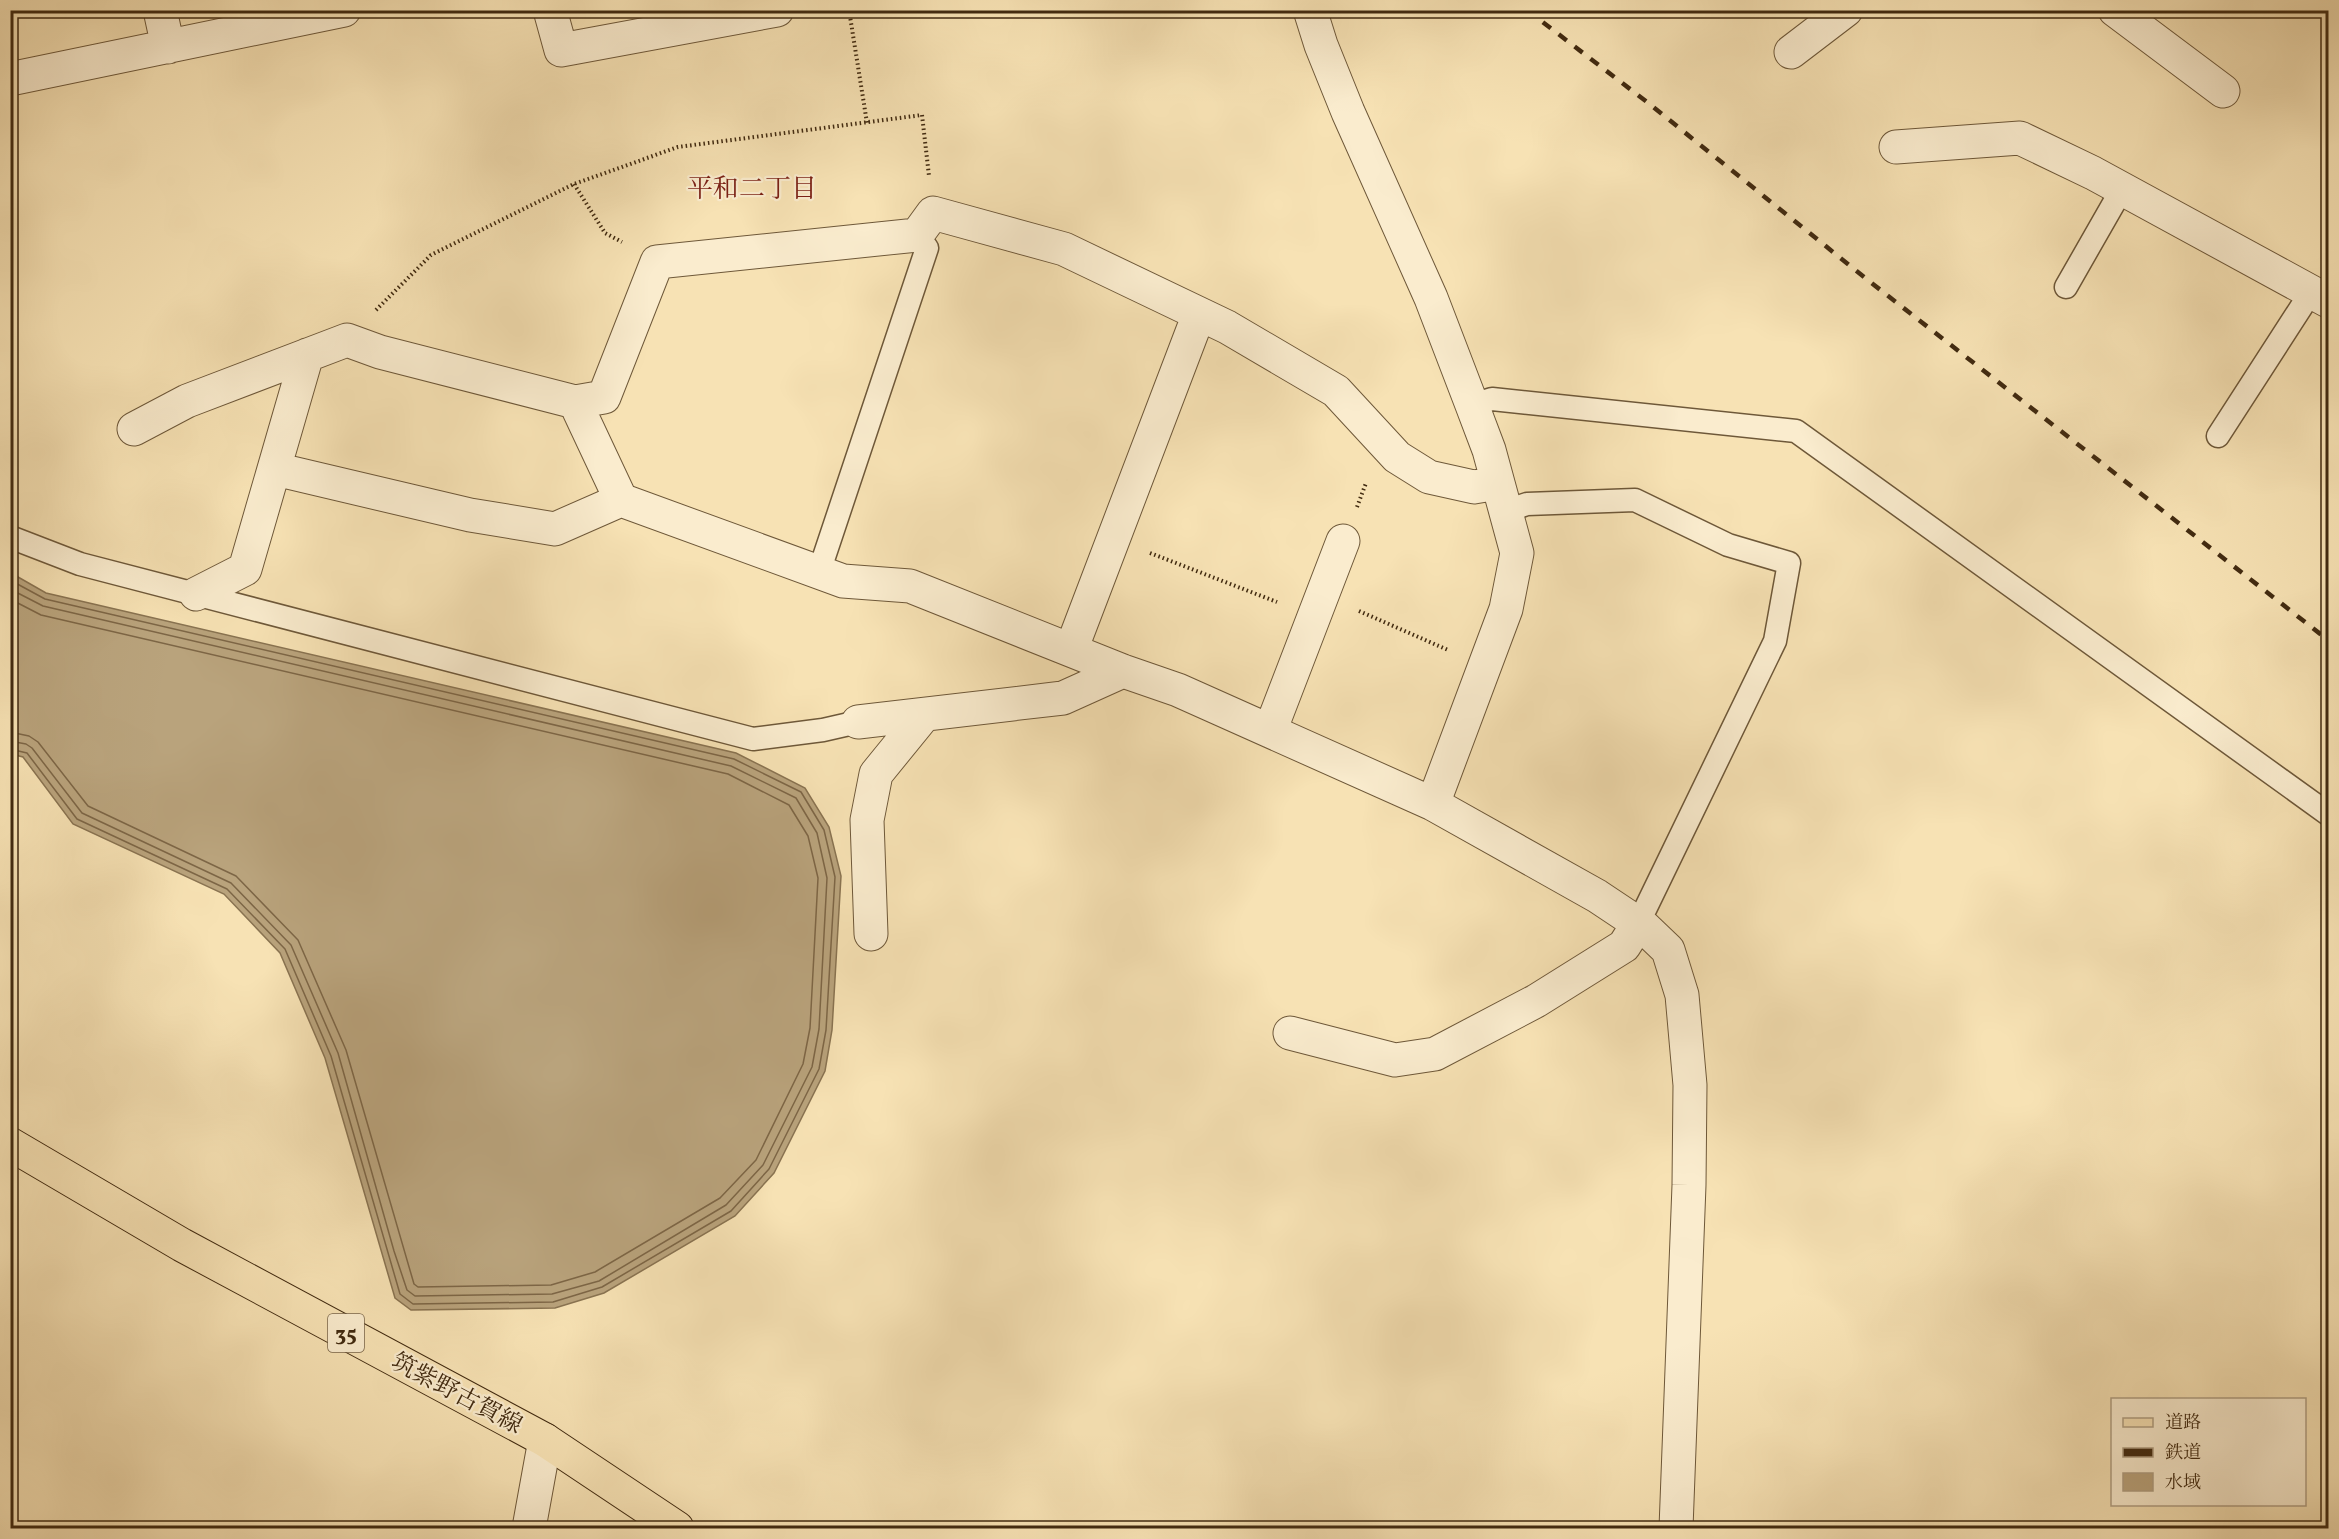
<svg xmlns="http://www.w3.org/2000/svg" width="2339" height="1539" font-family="Vollkorn,'Noto Serif JP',serif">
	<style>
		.water { fill: #b9a37c; stroke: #897351; stroke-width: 1.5 }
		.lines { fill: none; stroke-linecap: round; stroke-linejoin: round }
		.shore { stroke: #7d6646; stroke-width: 1.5 }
		.service-casing { stroke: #6e5839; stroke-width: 25 }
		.minor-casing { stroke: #6e5839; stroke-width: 35 }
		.primary-casing { stroke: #412a10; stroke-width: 35 }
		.path { stroke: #412a10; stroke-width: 4; stroke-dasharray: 1.5 3; stroke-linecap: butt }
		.service { stroke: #faecce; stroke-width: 22 }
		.minor { stroke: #faecce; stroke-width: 33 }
		.primary { stroke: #f7e2b4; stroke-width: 33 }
		.rail { stroke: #412a10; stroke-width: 4.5; stroke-dasharray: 10 10; stroke-linecap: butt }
		.labels { text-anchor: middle; stroke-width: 4.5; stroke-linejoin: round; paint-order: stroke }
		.shield { fill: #faecce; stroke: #786449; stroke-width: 1.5 }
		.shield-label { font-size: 22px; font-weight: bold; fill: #412a10 }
		.street-label { font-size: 24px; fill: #412a10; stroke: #faecce }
		.neighbourhood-label { font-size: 26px; fill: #7a1f14; stroke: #faecce }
	</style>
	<rect width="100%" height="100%" fill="#f7e2b4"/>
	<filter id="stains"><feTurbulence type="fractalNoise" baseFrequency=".00333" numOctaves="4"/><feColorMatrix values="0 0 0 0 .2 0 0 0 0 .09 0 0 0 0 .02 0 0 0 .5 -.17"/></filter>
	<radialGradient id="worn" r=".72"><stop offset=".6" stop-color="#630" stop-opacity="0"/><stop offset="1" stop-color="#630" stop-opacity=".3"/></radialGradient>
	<path class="water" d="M11,573L46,593L736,753L805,788L829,827L841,876L832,1030L825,1071L774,1173L735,1216L604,1293L555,1308L411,1310L395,1298L325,1058L280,953L224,894L73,824L23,757L11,754Z"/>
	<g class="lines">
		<path class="shore" d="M10,580L45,599L734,759L801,792L824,830L835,877L826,1030L819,1069L769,1169L731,1211L602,1287L553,1302L413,1304L400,1294L331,1056L285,949L227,889L77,819L27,753L10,749
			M10,589L43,606L731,766L796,798L817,833L827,878L819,1029L812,1067L763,1165L726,1205L599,1281L552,1294L415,1296L407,1290L394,1251L338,1053L291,945L231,883L82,813L32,748L26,744L10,741
			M10,599L41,615L728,774L789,805L808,836L818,878L810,1028L803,1064L756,1160L720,1198L595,1272L551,1285L418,1287L414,1284L346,1050L298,940L236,876L88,806L38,742L29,736L10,732"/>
		<g class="service-casing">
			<path id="service" d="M2066,287L2122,189
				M1472,405L1492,399L1796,431L2328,814
				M2218,436L2311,292
				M1506,511L1527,504L1635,500L1728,545L1789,563L1775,641L1638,924
				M10,537L80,564L753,739L823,730L858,722
				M819,572L927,248L917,235"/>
		</g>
		<g class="minor-casing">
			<path id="minor" d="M160,10L168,47
				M550,10L561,50L777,10
				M1310,10L1321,45L1348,112L1431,298L1472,405L1489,450L1517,553L1506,609L1433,804
				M2115,10L2223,91
				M1791,52L1846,10
				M10,79L344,10
				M1896,147L2020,138L2093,173L2328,301
				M575,402L604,397L657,262L917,235L933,213L1064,249L1227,327L1336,391L1397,457L1429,477L1474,487L1498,483
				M134,429L187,401L347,340L380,352L575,402L621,500L843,581L910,586L1123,671L1178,690L1433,804L1597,896L1645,928L1668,950L1682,995L1690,1085L1689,1185L1676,1528
				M275,469L470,515L555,529L621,500
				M196,594L245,569L307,355
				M1071,650L1199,314
				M858,722L1063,698L1123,671
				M1270,731L1343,541
				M871,934L867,820L876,774L924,715
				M1290,1033L1395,1060L1435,1054L1536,1001L1624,946L1638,924
				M529,1528L545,1440"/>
		</g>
		<g class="primary-casing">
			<path id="primary" d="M10,1144L182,1245L545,1440L677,1528"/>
		</g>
		<path class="path" d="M849,10L867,123
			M574,184L605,233L622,242
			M376,310L431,255L574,184L678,147L922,115L929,176
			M1357,507L1366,483
			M1150,553L1277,602
			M1359,611L1448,650"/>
		<use href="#service" class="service"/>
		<use href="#minor" class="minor"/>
		<use href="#primary" class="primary"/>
		<path class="rail" d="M1527,10L1647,102L1869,281L2328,640"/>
	</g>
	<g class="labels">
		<rect class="shield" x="328" y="1314" width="36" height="38" rx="4.5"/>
		<g class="shield-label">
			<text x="346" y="1341">35</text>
		</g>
		<g class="street-label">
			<text transform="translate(457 1393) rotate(28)" y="8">筑紫野古賀線</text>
		</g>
		<g class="neighbourhood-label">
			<text x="752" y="197">平和二丁目</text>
		</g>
	</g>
	<rect width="2339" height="1539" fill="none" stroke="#f7e2b4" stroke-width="36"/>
	<rect x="12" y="12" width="2315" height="1515" fill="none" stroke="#412a10" stroke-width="3"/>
	<rect x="18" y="18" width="2303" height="1503" fill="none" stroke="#412a10" stroke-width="1.5"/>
	<rect x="2111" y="1398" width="195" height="108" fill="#faecce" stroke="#b09e82" stroke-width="1.5"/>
	<rect x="2123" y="1418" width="30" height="9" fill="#f7e2b4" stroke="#b09e82" stroke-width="1.5"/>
	<text x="2165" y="1428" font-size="18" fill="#412a10">道路</text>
	<rect x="2123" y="1448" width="30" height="9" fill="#412a10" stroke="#b09e82" stroke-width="1.5"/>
	<text x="2165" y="1458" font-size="18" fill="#412a10">鉄道</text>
	<rect x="2123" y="1473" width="30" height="18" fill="#b9a37c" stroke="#b09e82" stroke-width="1.5"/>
	<text x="2165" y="1488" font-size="18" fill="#412a10">水域</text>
	<rect width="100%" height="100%" filter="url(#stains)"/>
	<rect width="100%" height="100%" fill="url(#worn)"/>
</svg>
